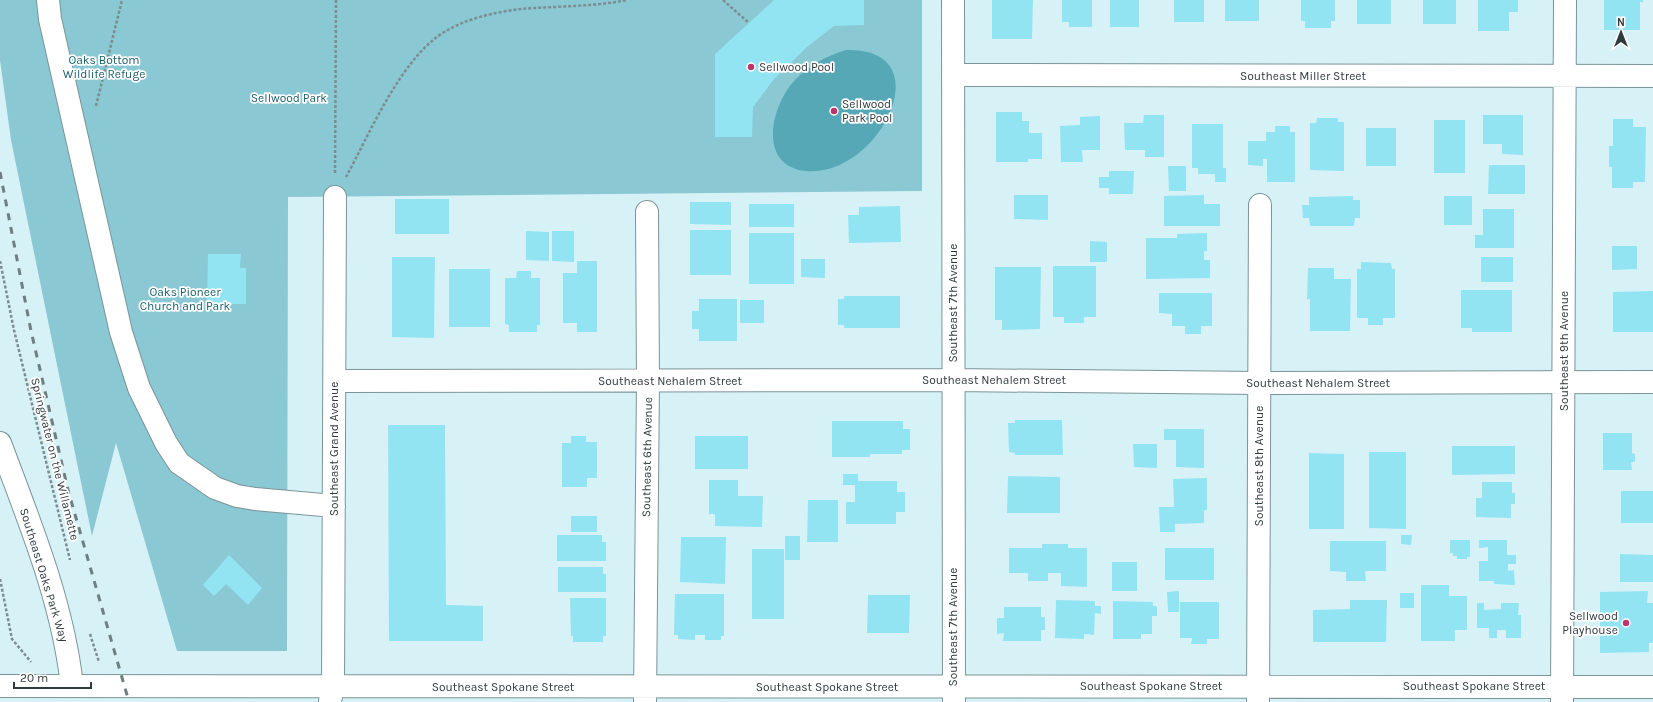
<svg xmlns="http://www.w3.org/2000/svg" width="1653" height="702" font-family="Karla,sans-serif">
	<style>
		.green { fill: #8ac8d3 }
		.water { fill: #56a8b6 }
		.building { fill: #92e4f3 }
		.lines { fill: none; stroke-linecap: round; stroke-linejoin: round }
		.minor-casing { stroke: #7b9499; stroke-width: 24 }
		.path { stroke: #7b8d91; stroke-width: 2.5; stroke-dasharray: 3 2; stroke-linecap: butt }
		.minor { stroke: #fff; stroke-width: 22 }
		.rail { stroke: #6e7f82; stroke-width: 3; stroke-dasharray: 7 7; stroke-linecap: butt }
		.poi-dot { fill: #be346d; stroke: #fff; stroke-width: 1.5 }
		.labels { text-anchor: middle; stroke-width: 3.5; stroke-linejoin: round; paint-order: stroke }
		.park-label { font-size: 12px; fill: #1c606a; stroke: #fff }
		.poi-label { font-size: 12px; fill: #2f3a3c; stroke: #fff; text-anchor: start }
		.street-label { font-size: 12px; fill: #2f3a3c; stroke: #fff }
	</style>
	<rect width="100%" height="100%" fill="#d7f2f7"/>
	<path class="green" d="M0,0H922V191L288,197L287,651H177L116,443L92,536L11,140L0,60Z"/>
	<path class="water" d="M846,50C944,47 879,178 806,171C756,166 771,103 797,78C811,64 827,56 846,50Z"/>
	<path class="building" d="M774,0H864V25L834,26L807,47L774,79L753,107L752,137H715V54Z
		M992,0H1033L1032,39H992Z
		M1062,0H1092V27H1069V22H1062Z
		M1110,0H1139V27H1110Z
		M1174,0H1204V22H1174Z
		M1225,0H1259V21H1225Z
		M1301,0H1335V21H1331V28H1305V21H1301Z
		M1357,0H1391V24H1357Z
		M1423,0H1456V24H1423Z
		M1478,0H1518V12H1509V31H1478Z
		M1604,0H1643V2H1640V30H1604Z
		M996,112H1022V121H1029V133H1042V159H1028V162H996Z
		M1144,115H1164V157H1145V150H1125L1124,123H1143Z
		M1483,115H1523V155L1502,154V144H1483Z
		M1100,116V150H1082L1083,162H1061L1060,126L1080,125V117Z
		M1317,118H1338V122H1344V171L1310,170V123H1316Z
		M1613,119H1633V127H1646L1645,182H1633V188H1612V167H1609V146H1613Z
		M1434,120H1465V173H1434Z
		M1192,124H1223V168H1226V182H1215V174H1198V168H1192Z
		M1275,126H1290V132H1295V182H1267V159H1263V166L1248,165V141H1266V132H1275Z
		M1366,128H1396V166H1366Z
		M1489,165H1525V194H1488Z
		M1168,166H1186V191H1169Z
		M1109,171H1134L1133,194H1109V188H1099V177H1109Z
		M1014,195H1048V220L1014,219Z
		M1204,195V204H1220V226H1164V196Z
		M1353,196V200H1360V218H1355L1354,226H1310L1309,218H1303L1302,205H1309V197Z
		M1444,196H1472V225H1444Z
		M395,199H449V234H395Z
		M690,202H731V225L690,224Z
		M749,204H794V227H749Z
		M900,206L901,242L849,243L848,215H859V207Z
		M1483,209H1514V248H1475V235H1483Z
		M690,230H731V275H690Z
		M526,231L549,232V261L526,260Z
		M552,231H574V262L552,261Z
		M749,233H794V284H749Z
		M1207,233V251H1204V260H1210V278L1146,279V238H1177V234Z
		M1090,241L1107,242V262H1090Z
		M1612,246H1637V269L1612,270Z
		M208,254H241L240,268H246V304H207Z
		M392,257H435L434,338L392,337Z
		M1481,257H1513V282H1481Z
		M801,259H825V278L801,277Z
		M577,261H597V332H577V323H563V273H577Z
		M1361,262L1391,263L1392,269H1395V318H1383V325H1368V318H1357V269H1361Z
		M1053,266H1096V317H1084V323H1064V317H1053Z
		M995,267H1041L1040,329L1002,330V320H995Z
		M1308,268H1334V279H1351L1350,331H1310V299H1307Z
		M449,269H490V327H449Z
		M517,271H531V278H540V325H537V332H509V325L505,324V278H516Z
		M1461,290H1512V332H1472V328H1461Z
		M1653,291V332H1613V292Z
		M1159,293H1212V326H1201V334H1185V326H1172V314L1159,313Z
		M844,296H900V328H844V325H838V299H844Z
		M699,299H737V341H699V329H692V311H699Z
		M740,300H764V323H740Z
		M1015,420H1062L1063,455H1015V453L1009,452L1008,423H1015Z
		M832,421H903V429H910V450H902V454H870V457H832Z
		M388,425H445L446,605L483,606V641H389Z
		M1164,429H1204V468L1176,467V440H1164Z
		M1603,433H1632V453L1635,454V462H1631L1632,470H1603Z
		M571,436H586V442H597V478H587V487H562V443H571Z
		M695,436H748V469H695Z
		M1133,444H1157V468L1134,467Z
		M1452,446H1515V474L1452,475Z
		M1369,452H1406V529L1369,528Z
		M1309,453L1344,454V529H1309Z
		M843,474H858V481H897V492H905V512H896V524H846V502H855V485H843Z
		M1008,476L1060,477V513H1007Z
		M1207,478V510H1204V523L1175,524V532H1160L1159,507H1174L1173,479Z
		M709,480H738V496H763L762,527L715,526V514H709Z
		M1482,482H1512V493H1515V504H1511V518L1476,517V498H1482Z
		M1621,491H1653V523H1621Z
		M808,500H838V542H807Z
		M571,516H597V532H571Z
		M557,535H602V542H606V561H557Z
		M1401,535H1412L1411,545L1401,544Z
		M785,536H800V560H785Z
		M681,537H726L725,584L680,582Z
		M1450,540H1470V557H1467V559H1457V556H1453V553H1450Z
		M1479,540H1507V555H1516V564H1508V571L1514,570L1515,585L1494,584V581H1479V561H1488V547L1479,548Z
		M1330,541H1386V571H1365L1366,581H1346V572L1330,571Z
		M1042,544H1068V548H1087V587L1061,586V573H1048V581H1028V573H1009V548H1042Z
		M1165,548H1214V580H1165Z
		M752,549H784V619H752Z
		M1620,554L1653,555V582H1620Z
		M229,555L262,588L248,605L226,584L214,596L203,585Z
		M1112,562H1137V591H1112Z
		M558,567H603V574H606V592H558Z
		M1421,585H1449V596H1467V630H1455V641H1421Z
		M1179,591V612H1168L1167,592Z
		M1648,591L1647,603H1653V643H1649V652L1600,653V592Z
		M1400,593H1414V608H1400Z
		M675,594H724V636H721V640H705V635H695V640L678,639V635H674Z
		M868,595H910L909,633H867Z
		M570,598H606V636H603V642H573V636H571Z
		M1056,600L1095,601V606H1101V614L1095,613L1094,635L1084,634V639L1055,638Z
		M1350,600H1387L1386,642H1313V610L1350,609Z
		M1113,601L1153,602V606H1157V616H1152V634H1141V639H1113Z
		M1180,602H1219V639H1207V644H1191L1192,638H1180Z
		M1477,603H1484V610L1501,609V603H1519L1518,615H1521V638H1506V630H1497V638H1489V628H1477Z
		M1004,607H1041V617H1045V630H1041V641H1003L1004,633L997,634V618H1004Z"/>
	<g class="lines">
		<g class="minor-casing">
			<path id="minor" d="M48,0L50,19L121,332L139,388L166,443L179,463L215,488L237,496L255,499L334,506
				M953,0L954,701
				M953,75L1653,76
				M335,381L953,380L1260,383L1653,382
				M0,443C29,521 63,602 72,686
				M0,686L1653,687
				M330,701L333,687L335,197
				M645,701L648,381L647,212
				M1258,702L1260,205
				M1562,702L1565,0"/>
		</g>
		<path class="path" d="M723,0L749,23
			M96,106L122,0
			M335,173L336,0
			M346,177C370,133 402,56 446,31C468,18 496,12 521,9C556,6 592,7 627,0
			M0,261L14,330L70,560
			M0,579L12,639L31,662
			M90,634L99,662"/>
		<use href="#minor" class="minor"/>
		<path class="rail" d="M0,172L31,331L68,490L129,702"/>
	</g>
	<g class="poi-dot">
		<circle cx="751" cy="67" r="4"/>
		<circle cx="834" cy="111" r="4"/>
		<circle cx="1626" cy="623" r="4"/>
	</g>
	<g class="labels">
		<g class="park-label">
			<text x="104" y="64">Oaks Bottom<tspan x="104" dy="14">Wildlife Refuge</tspan></text>
			<text x="289" y="102">Sellwood Park</text>
			<text x="185" y="296">Oaks Pioneer<tspan x="185" dy="14">Church and Park</tspan></text>
		</g>
		<g class="poi-label">
			<text x="759" y="71">Sellwood Pool</text>
			<text x="842" y="108">Sellwood<tspan x="842" dy="14">Park Pool</tspan></text>
			<text x="1618" y="620" text-anchor="end">Sellwood<tspan x="1618" dy="14">Playhouse</tspan></text>
		</g>
		<g class="street-label">
			<text x="1303" y="80">Southeast Miller Street</text>
			<text transform="translate(953 303) rotate(-90)" y="4">Southeast 7th Avenue</text>
			<text transform="translate(1564 351) rotate(-90)" y="4">Southeast 9th Avenue</text>
			<text x="994" y="384">Southeast Nehalem Street</text>
			<text x="670" y="385">Southeast Nehalem Street</text>
			<text x="1318" y="387">Southeast Nehalem Street</text>
			<text transform="translate(334 449) rotate(-90)" y="4">Southeast Grand Avenue</text>
			<text transform="translate(647 457) rotate(-89)" y="4">Southeast 6th Avenue</text>
			<text transform="translate(55 459) rotate(76)" y="4">Springwater on the Willamette</text>
			<text transform="translate(1259 466) rotate(-90)" y="4">Southeast 8th Avenue</text>
			<text transform="translate(44 575) rotate(73)" y="4">Southeast Oaks Park Way</text>
			<text transform="translate(953 627) rotate(-90)" y="4">Southeast 7th Avenue</text>
			<text x="1151" y="690">Southeast Spokane Street</text>
			<text x="1474" y="690">Southeast Spokane Street</text>
			<text x="503" y="691">Southeast Spokane Street</text>
			<text x="827" y="691">Southeast Spokane Street</text>
		</g>
	</g>
	<g transform="translate(1621 32)" stroke="#ffffff" stroke-width="3" paint-order="stroke">
	<path d="M0-3L7 15L0 10L-7 15Z" fill="#2f3a3c"/>
	<text y="-6" font-size="11" font-weight="bold" text-anchor="middle" fill="#2f3a3c">N</text>
	</g>
	<path d="M14 682v6h77v-6" fill="none" stroke="#2f3a3c" stroke-width="2"/>
	<text x="20" y="682" font-size="12" fill="#2f3a3c" stroke="#ffffff" stroke-width="3" paint-order="stroke">20 m</text>
</svg>
